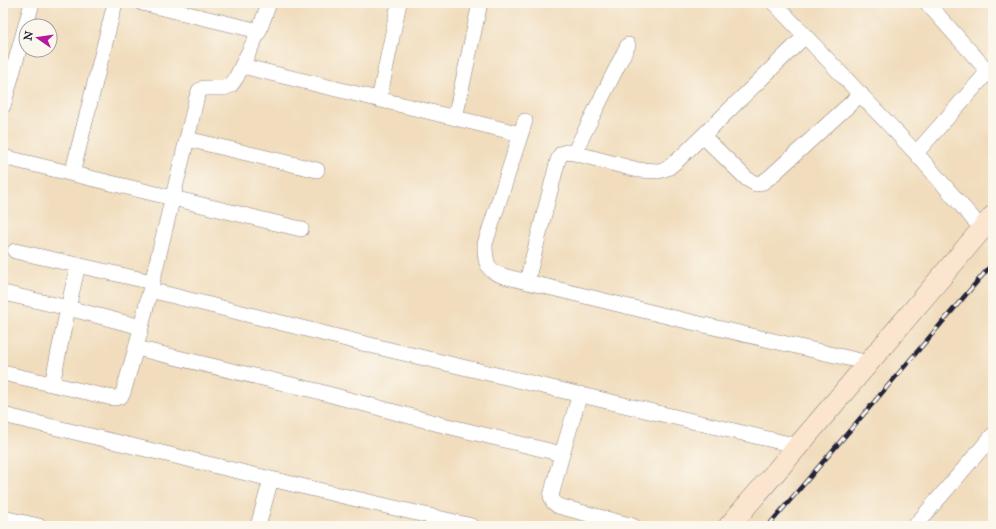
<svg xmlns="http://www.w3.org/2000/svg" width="996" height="529" font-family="'IM FELL Great Primer',serif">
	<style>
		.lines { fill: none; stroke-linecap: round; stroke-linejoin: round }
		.street-casing { stroke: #8a807c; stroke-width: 16 }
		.secondary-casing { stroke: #8a807c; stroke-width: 22 }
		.street { stroke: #fff; stroke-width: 15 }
		.secondary { stroke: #fbe5cf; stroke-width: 21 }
		.rail-casing { stroke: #22223b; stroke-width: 4.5 }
		.rail { stroke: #fbf7ec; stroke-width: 3; stroke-dasharray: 9; stroke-linecap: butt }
	</style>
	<rect width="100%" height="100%" fill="#fbf7ec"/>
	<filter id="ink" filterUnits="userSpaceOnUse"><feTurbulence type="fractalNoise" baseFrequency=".025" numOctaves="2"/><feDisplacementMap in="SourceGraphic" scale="8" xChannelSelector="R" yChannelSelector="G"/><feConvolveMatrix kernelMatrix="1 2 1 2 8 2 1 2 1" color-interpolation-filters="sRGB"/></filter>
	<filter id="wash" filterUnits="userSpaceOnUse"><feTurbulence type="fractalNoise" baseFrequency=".012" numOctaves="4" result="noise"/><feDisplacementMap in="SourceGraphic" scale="16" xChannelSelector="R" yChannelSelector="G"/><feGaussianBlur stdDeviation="0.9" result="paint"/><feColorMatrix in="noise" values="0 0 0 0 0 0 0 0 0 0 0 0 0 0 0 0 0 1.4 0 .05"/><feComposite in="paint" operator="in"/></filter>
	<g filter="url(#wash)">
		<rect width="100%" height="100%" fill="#f1ddbd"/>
	</g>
	<g filter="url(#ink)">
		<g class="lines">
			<g class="street-casing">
				<path id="street" d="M142,3L259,31
					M774,3L916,153L982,229
					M927,3L993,77
					M242,66L521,134
					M379,100L399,3
					M3,106L32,3
					M455,118L480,3
					M525,121L485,244C485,254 485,267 494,272C498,275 503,275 507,277L687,321L869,363
					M703,136L747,179L756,184L763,182L770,177L861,94
					M187,139L317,170
					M574,153L628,45
					M916,153L993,66
					M3,157L301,229
					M72,174L115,3
					M15,251L152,282
					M527,281L558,160L561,154L566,152L574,153L638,170L659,171L668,168L679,159L805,36
					M150,290L386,349L798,446
					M4,293L68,308L141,327
					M136,348L313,390L439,424L562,454
					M3,373L108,397L115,398L120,397L123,393L136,348L187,139L196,100L199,91L204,88H224L231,85L236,78L259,31L269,3
					M52,384L68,308L78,265
					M580,394L562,454L551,496L553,502L558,506L633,526
					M3,415L271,479L472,526
					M3,518L39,526
					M258,526L271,479
					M915,526L993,435"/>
			</g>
			<g class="secondary-casing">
				<path id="secondary" d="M729,526L798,446L993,216"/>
			</g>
			<use href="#street" class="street"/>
			<use href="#secondary" class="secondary"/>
			<g class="rail-casing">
				<path id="rail" d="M768,526L993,263"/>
			</g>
			<use href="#rail" class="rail"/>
		</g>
	</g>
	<rect width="996" height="529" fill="none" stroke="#fbf7ec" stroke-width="16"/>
	<g transform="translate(38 38) rotate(283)"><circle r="19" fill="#fbf7ec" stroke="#a4a2a5"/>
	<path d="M0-3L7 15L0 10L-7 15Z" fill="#b5179e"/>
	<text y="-6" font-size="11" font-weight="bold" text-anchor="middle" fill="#22223b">N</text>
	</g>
</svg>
